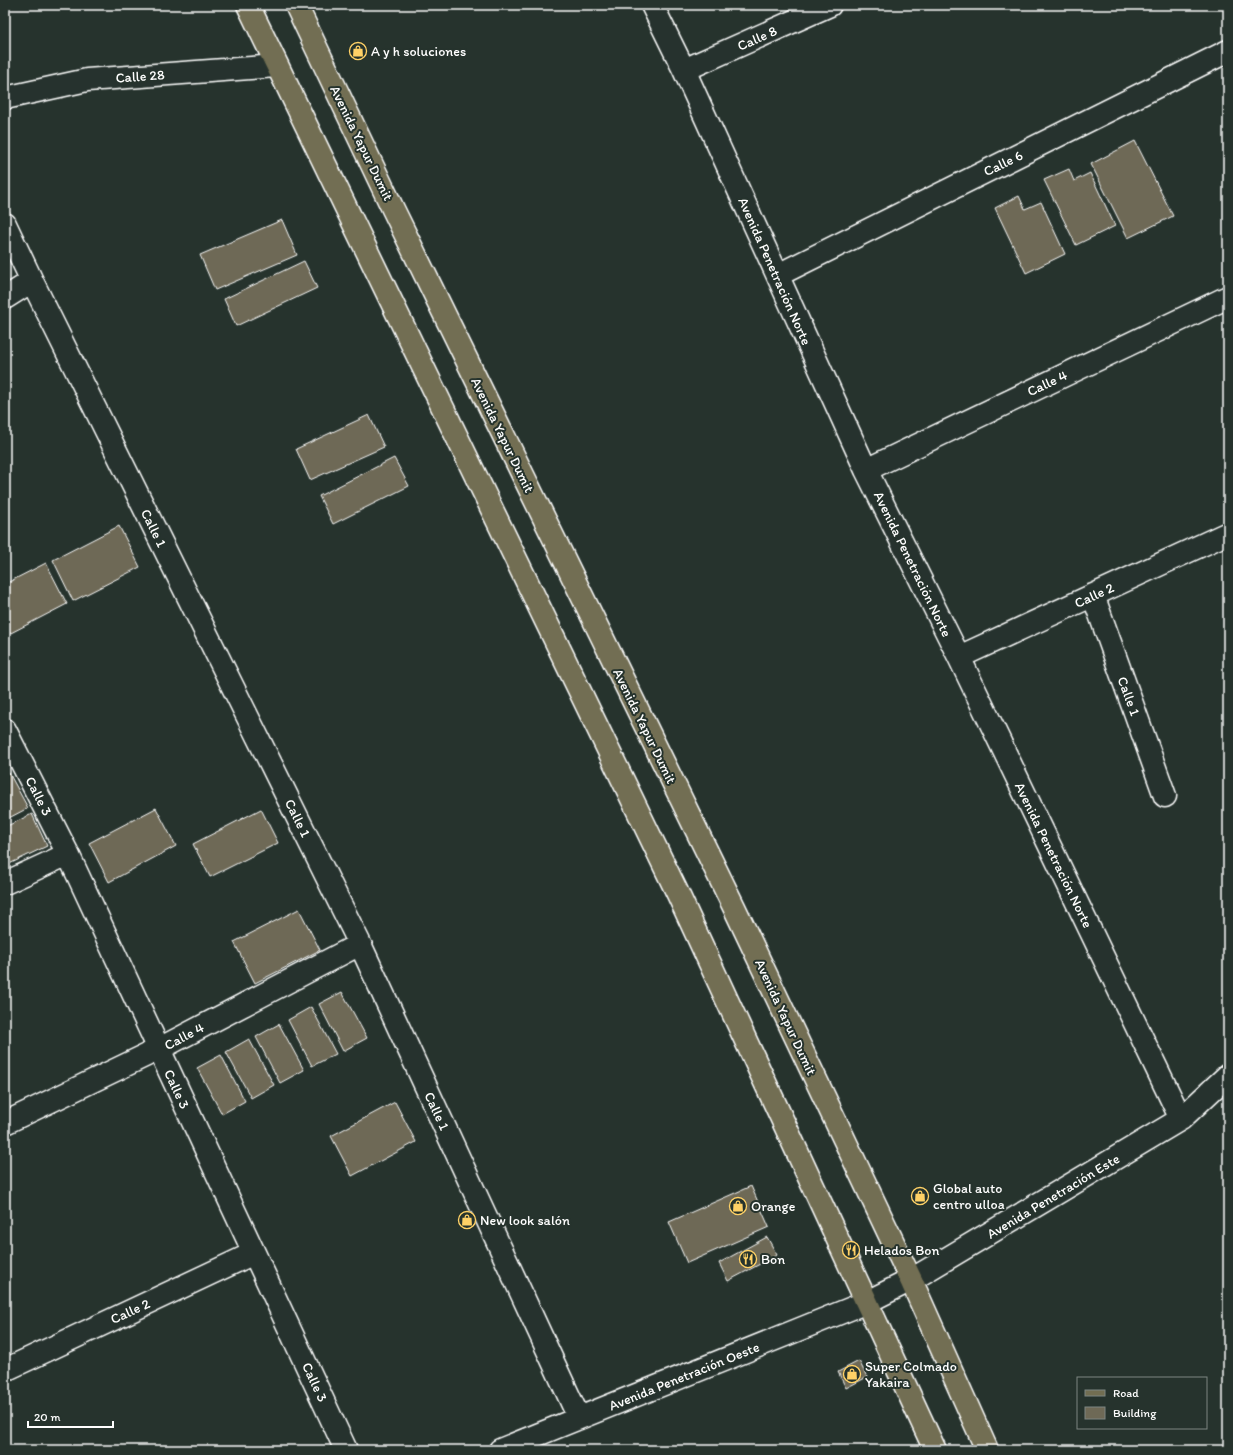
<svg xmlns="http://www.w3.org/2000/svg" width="1233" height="1455" font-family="Itim,sans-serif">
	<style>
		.building { fill: #6e6956; stroke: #fff }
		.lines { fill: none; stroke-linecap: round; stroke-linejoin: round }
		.minor-casing { stroke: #fff; stroke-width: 25 }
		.major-casing { stroke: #fff; stroke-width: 25 }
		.minor { stroke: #26332d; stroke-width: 22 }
		.major { stroke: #726e52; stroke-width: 22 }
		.labels { text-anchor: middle; stroke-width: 4; stroke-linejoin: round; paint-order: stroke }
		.street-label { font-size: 14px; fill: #fff; stroke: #26332d }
		.poi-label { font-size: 14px; fill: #fff; stroke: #26332d; text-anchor: start }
	</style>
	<rect width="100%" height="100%" fill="#26332d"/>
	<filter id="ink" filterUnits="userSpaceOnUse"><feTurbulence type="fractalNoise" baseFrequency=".025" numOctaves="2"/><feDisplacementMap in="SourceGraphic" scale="8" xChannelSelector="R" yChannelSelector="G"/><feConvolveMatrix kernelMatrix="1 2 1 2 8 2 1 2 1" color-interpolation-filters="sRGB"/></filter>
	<g filter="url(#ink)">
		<path class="building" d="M1135,141L1173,216L1128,238L1091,164Z
			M1069,169L1074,181L1090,173L1115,226L1076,245L1044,180Z
			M1019,196L1025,209L1041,202L1065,254L1026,273L995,208Z
			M282,220L297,255L215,290L200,255Z
			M304,261L317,288L236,326L224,299Z
			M369,415L384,447L310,480L296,449Z
			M394,458L409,486L333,524L319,496Z
			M119,526L140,567L73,601L53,560Z
			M46,563L67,604L5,636V584Z
			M9,773L28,808L5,820V775Z
			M156,808L176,846L109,882L89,843Z
			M261,809L278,843L210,877L193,844Z
			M32,814L47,846L5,866V827Z
			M299,909L320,950L255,983L234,942Z
			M342,992L367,1038L343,1051L319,1004Z
			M311,1007L336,1054L312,1066L288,1020Z
			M279,1024L304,1070L280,1083L256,1037Z
			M249,1039L274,1085L251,1098L226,1052Z
			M221,1055L245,1101L222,1114L197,1068Z
			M395,1102L416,1142L352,1176L331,1136Z
			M751,1186L769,1227L687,1263L669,1222Z
			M767,1237L777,1255L728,1281L719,1263Z
			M859,1361L867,1377L846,1388L838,1372Z"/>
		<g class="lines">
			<g class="minor-casing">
				<path id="minor" d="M652,5L684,70L866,470L959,657L1181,1119
					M684,70L830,5
					M5,98L87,80L277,66
					M5,224L32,281L360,944L579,1418
					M778,275L1228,51
					M5,298L32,281
					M866,470L1228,297
					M1093,595L1165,796
					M959,657L1228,533
					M5,730L68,854L346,1450
					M5,883L68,854
					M5,1123L159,1049L360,944
					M5,1370L254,1253
					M500,1450L867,1302L911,1280L1181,1119L1228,1075"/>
			</g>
			<g class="major-casing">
				<path id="major" d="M248,5L678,894L935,1450
					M296,5L393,209L734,907L911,1280L987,1450"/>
			</g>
			<use href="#minor" class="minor"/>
			<use href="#major" class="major"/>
		</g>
	</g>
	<defs>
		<g id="shop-ring" transform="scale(0.9)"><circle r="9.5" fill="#26332d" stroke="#ffd166" stroke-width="1.5"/><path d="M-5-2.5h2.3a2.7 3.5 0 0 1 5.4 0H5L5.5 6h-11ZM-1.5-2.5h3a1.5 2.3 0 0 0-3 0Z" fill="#ffd166"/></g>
		<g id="restaurant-ring" transform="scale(0.9)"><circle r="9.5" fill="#26332d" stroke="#ffd166" stroke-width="1.5"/><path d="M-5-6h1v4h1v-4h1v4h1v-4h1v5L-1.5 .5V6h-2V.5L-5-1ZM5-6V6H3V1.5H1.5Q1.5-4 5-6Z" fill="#ffd166"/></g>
	</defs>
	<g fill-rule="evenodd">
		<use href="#shop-ring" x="358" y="51"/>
		<use href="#shop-ring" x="920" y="1196"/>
		<use href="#shop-ring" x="738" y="1206"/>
		<use href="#shop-ring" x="467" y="1220"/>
		<use href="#restaurant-ring" x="851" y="1250"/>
		<use href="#restaurant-ring" x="748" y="1259"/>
		<use href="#shop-ring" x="852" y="1374"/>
	</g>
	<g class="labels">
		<g class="street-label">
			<text transform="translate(757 38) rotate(-24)" y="5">Calle 8</text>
			<text transform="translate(140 76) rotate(-4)" y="5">Calle 28</text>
			<text transform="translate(362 143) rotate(64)" y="5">Avenida Yapur Dumit</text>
			<text transform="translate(1003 163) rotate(-26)" y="5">Calle 6</text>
			<text transform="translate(775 271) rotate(66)" y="5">Avenida Penetración Norte</text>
			<text transform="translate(1047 383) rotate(-25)" y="5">Calle 4</text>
			<text transform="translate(503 435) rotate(64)" y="5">Avenida Yapur Dumit</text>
			<text transform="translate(154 528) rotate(64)" y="5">Calle 1</text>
			<text transform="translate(913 564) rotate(64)" y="5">Avenida Penetración Norte</text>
			<text transform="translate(1094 595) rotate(-25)" y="5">Calle 2</text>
			<text transform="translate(1129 696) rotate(70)" y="5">Calle 1</text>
			<text transform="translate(645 726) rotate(64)" y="5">Avenida Yapur Dumit</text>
			<text transform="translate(39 796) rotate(63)" y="5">Calle 3</text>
			<text transform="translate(298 818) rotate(64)" y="5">Calle 1</text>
			<text transform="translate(1054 855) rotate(64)" y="5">Avenida Penetración Norte</text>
			<text transform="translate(786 1017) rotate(65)" y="5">Avenida Yapur Dumit</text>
			<text transform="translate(184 1036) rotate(-28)" y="5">Calle 4</text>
			<text transform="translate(177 1089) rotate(65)" y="5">Calle 3</text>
			<text transform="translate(437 1111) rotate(65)" y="5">Calle 1</text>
			<text transform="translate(1053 1196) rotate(-31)" y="5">Avenida Penetración Este</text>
			<text transform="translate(130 1311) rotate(-25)" y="5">Calle 2</text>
			<text transform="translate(684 1376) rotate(-22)" y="5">Avenida Penetración Oeste</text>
			<text transform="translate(315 1382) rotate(65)" y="5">Calle 3</text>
		</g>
		<g class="poi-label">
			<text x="371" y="56">A y h soluciones</text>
			<text x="933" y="1193">Global auto<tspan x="933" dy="16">centro ulloa</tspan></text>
			<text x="751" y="1211">Orange</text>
			<text x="480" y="1225">New look salón</text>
			<text x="864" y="1255">Helados Bon</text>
			<text x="761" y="1264">Bon</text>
			<text x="865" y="1371">Super Colmado<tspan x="865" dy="16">Yakaira</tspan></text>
		</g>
	</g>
	<rect width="1233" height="1455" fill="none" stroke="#26332d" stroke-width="20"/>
	<rect x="10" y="10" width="1213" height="1435" fill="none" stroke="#fff" stroke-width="1.5" filter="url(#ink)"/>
	<rect x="1077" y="1377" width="130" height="52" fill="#26332d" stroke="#7d8581"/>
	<rect x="1085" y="1390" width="20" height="6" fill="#726e52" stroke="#7d8581"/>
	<text x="1113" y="1397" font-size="12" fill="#ffffff">Road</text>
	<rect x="1085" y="1407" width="20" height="12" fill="#6e6956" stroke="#7d8581"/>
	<text x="1113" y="1417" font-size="12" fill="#ffffff">Building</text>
	<path d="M28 1421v6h85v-6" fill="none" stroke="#ffffff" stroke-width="2"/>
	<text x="34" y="1421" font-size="12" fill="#ffffff" stroke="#26332d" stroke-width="3" paint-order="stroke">20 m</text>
</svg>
